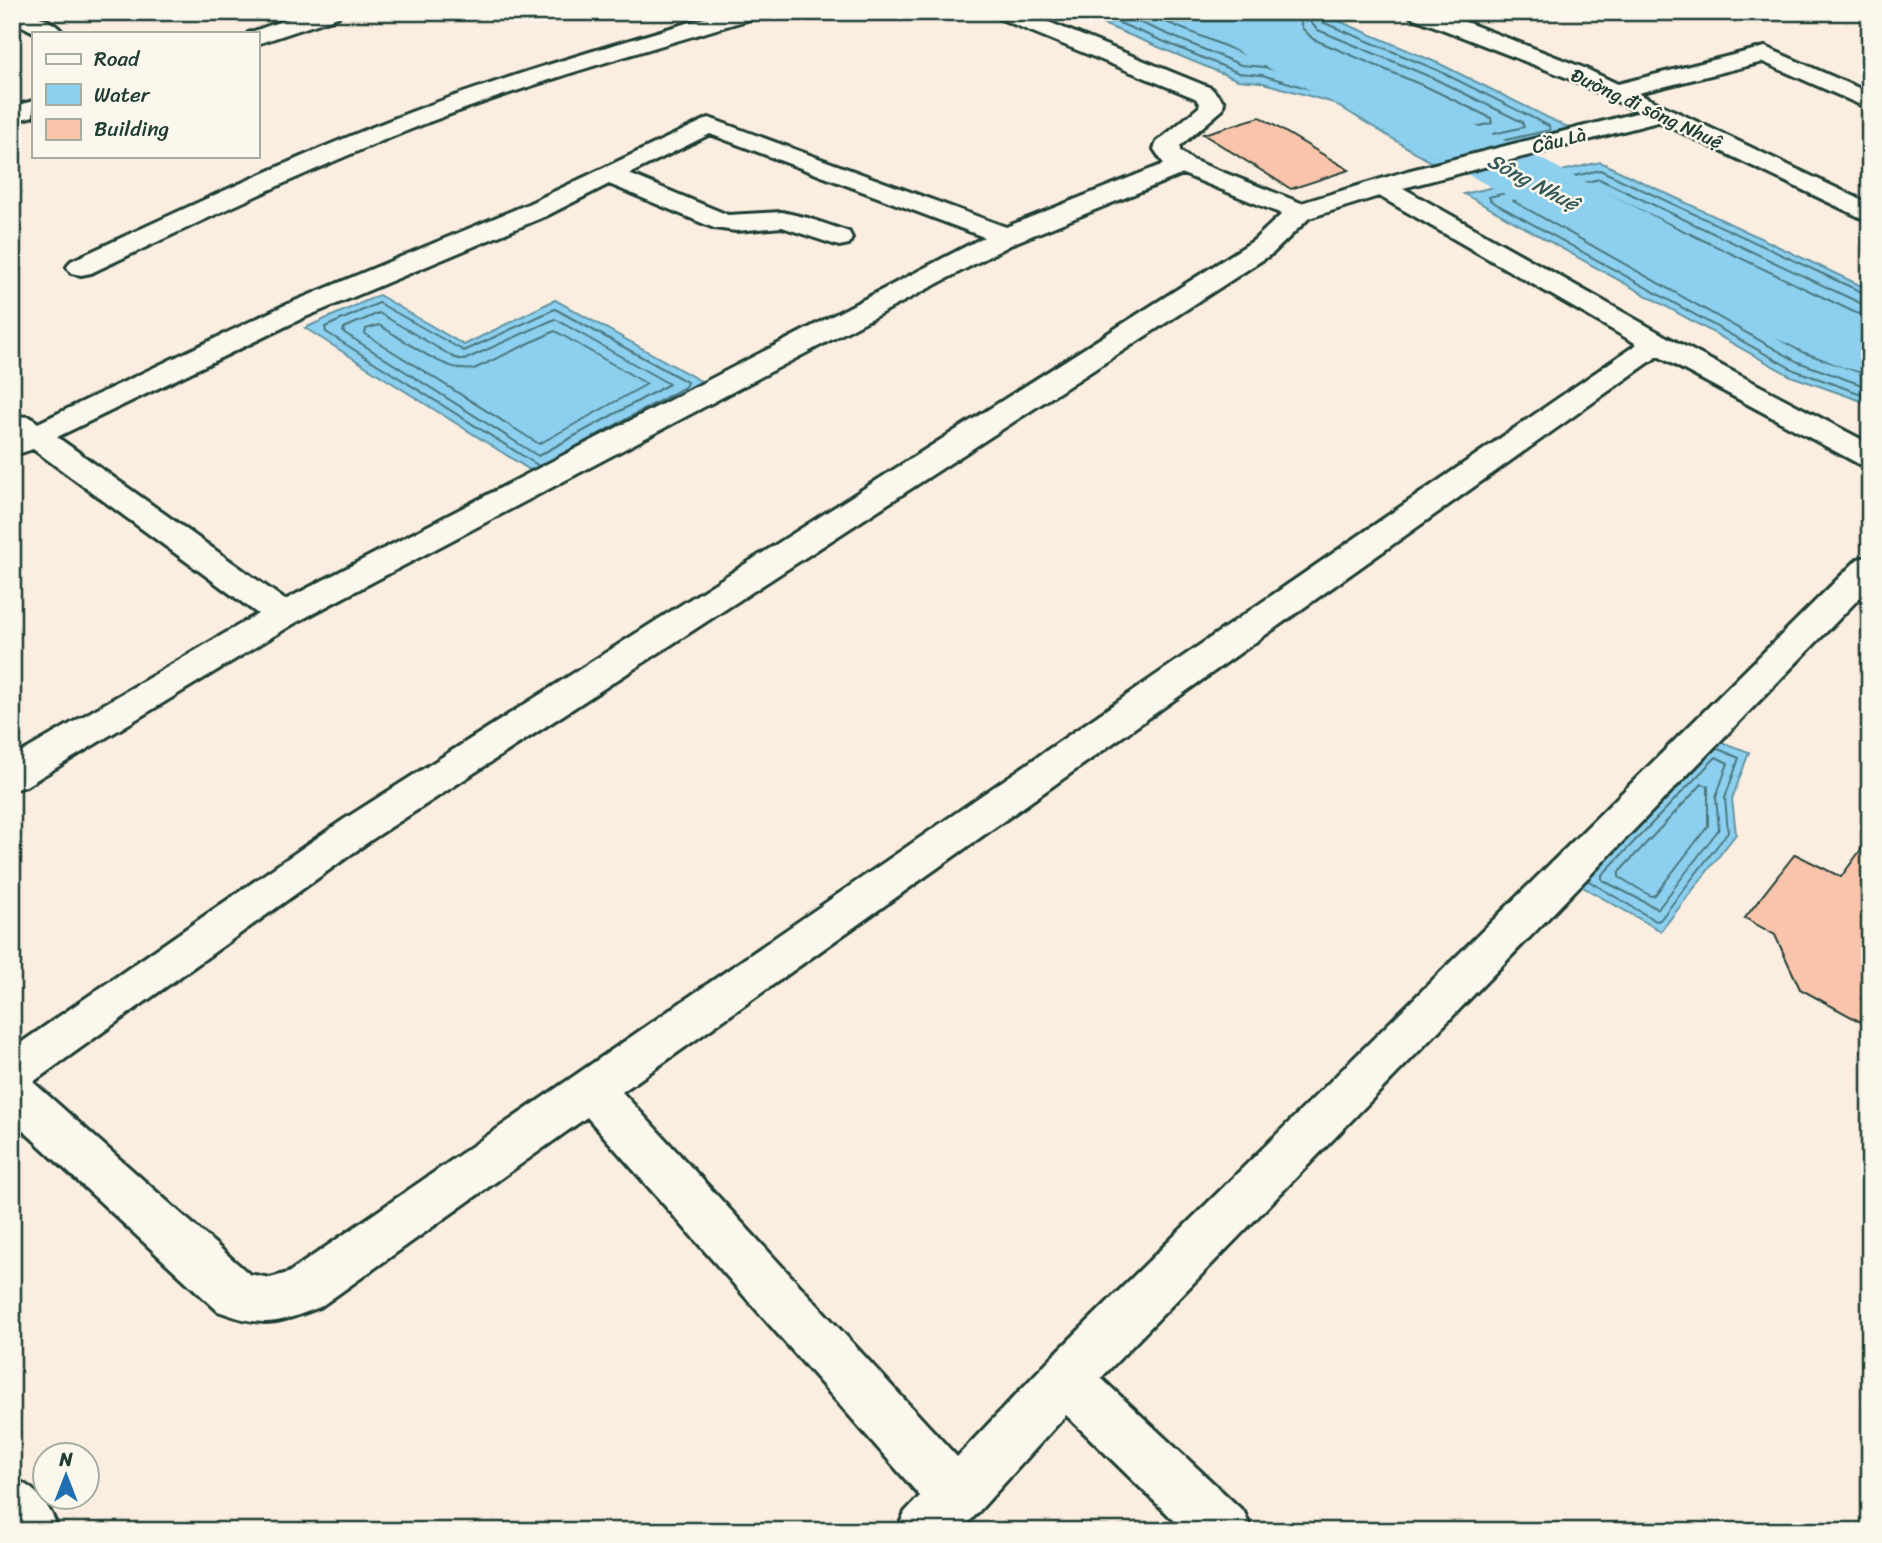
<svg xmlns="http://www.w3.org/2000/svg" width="1882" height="1543" font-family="Sriracha,sans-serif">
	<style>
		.water { fill: #8dcfee; stroke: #6195a4; stroke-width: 2 }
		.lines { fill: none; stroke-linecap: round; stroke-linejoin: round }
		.shore { stroke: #4b777e; stroke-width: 2 }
		.river { fill: #8dcfee; fill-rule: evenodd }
		.building { fill: #fac4ac; stroke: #1f3d34; stroke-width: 2 }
		.street-casing { stroke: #1f3d34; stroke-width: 6 }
		.secondary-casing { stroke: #1f3d34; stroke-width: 6 }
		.street { fill: #fbf7ec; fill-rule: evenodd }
		.secondary { fill: #fbf7ec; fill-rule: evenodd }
		.labels { text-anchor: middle; stroke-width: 5; stroke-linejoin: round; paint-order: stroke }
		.far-street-label { font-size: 19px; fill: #1f3d34; stroke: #fbf7ec }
		.far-water-label { font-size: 21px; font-style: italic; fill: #355a59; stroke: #fbf7ec }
	</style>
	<rect width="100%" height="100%" fill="#fbeddf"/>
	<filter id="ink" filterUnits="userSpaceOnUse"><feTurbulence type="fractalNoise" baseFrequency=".0143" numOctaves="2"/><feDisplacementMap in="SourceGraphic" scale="14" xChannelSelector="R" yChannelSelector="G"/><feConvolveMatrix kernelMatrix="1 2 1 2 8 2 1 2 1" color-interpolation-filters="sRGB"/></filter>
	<g filter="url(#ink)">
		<path class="water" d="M1074,12H1318L1440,64L1579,133L1434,164L1334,103L1260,82L1238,80Z
			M1600,162L1870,290V404L1791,376L1464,194Z
			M379,295L464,345L555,300L706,384L538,475L305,328Z
			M1710,738L1749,752L1732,799L1736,834L1661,931L1574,882Z"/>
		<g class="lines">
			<path class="shore" d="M1093,12L1239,73L1262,75L1337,97L1435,156L1550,130L1549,126L1437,70L1322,22L1317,12
				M1115,12L1241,65L1264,67L1340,89L1436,147L1524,127L1522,122L1433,78L1318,30L1311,23L1309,12
				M1142,12L1244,54L1267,57L1344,79L1438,136L1492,123L1491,118L1429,88L1313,39L1302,28L1298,12
				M1870,296L1600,170L1489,197L1491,201L1794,370L1870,397
				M1870,305L1860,303L1599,179L1513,201L1798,362L1870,388
				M379,313L455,358L464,360L555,319L669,384L538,456L343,332L344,328Z
				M1870,316L1856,313L1598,190L1542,204L1544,208L1802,352L1870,376
				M379,325C403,339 447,374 474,369L555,331L647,384L539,444L365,334L366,329Z
				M539,466L326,332L325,327L379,303L464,351L555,309L687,382L685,387L544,464
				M1716,757L1728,763L1716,797L1719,829L1658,909L1602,880V875Z
				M1702,784L1708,786V826L1655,895L1651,896L1619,877V872Z
				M1587,880L1656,921L1660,920L1728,832L1725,798L1739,758L1716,748"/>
			<path class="river" d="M1167,12H1250L1264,17L1824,304L1870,323V374L1843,367L1770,336L1222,43L1175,24Z"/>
		</g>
		<path class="building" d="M1260,117L1349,170L1291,189L1203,134Z
			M1870,837V1027L1800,989L1775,935L1745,918L1795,854L1841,877Z"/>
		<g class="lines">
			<g class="street-casing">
				<path id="street" d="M12,12C30,12 52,18 63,33H36L12,21Z
					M308,12H341L338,17L257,44V33H248Z
					M725,12H760L757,17C647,50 536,81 429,122C314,167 203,220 91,273L81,275L71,273L67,267L71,261C184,209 296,156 411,112C514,73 620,43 725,12Z
					M993,12H1024L1211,88L1224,102L1222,110L1180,146V151L1192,160L1301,203L1407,171L1660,107L1669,109L1672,114L1669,119L1403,188L1667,337L1870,444V466L1859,464L1658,356L622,1092L957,1457L1047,1362L1858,559L1870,556V587L1101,1378L1244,1512L1252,1531H1185L1066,1415L961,1531H897L905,1512L920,1496L587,1117L320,1307C276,1324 263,1328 218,1311L12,1120V1049L343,820L1253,241L1282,214L1183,174L1016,242L295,623L26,786L12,790V758L258,614L33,449L12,456V416L30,417L38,423L283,306L528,204L709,118L1006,227L1164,164L1154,149L1157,142L1199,107L1200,103L1195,98L996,17ZM710,134L984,237L285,600L57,437L303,318L546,216L609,184L714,228L736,231L782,227L839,246L849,244L852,238L849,232L808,218L782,212L728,215L629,174ZM1379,196L1637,344L288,1273L270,1278L249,1274L33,1082L371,840L1273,253L1309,218Z
					M1765,47L1870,93V109L1763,62L1614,99L1606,97L1602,92L1606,87Z
					M33,101V116L12,122V107Z
					M12,1478C39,1489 49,1505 59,1531H12Z"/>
			</g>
			<g class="secondary-casing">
				<path id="secondary" d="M1408,12H1440L1584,68L1870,204V222L1568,78L1411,17Z"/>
			</g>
			<use href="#street" class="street"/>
			<use href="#secondary" class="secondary"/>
		</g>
	</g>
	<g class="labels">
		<g class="far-street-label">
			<text transform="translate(1647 108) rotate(25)" y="7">Đường đi sông Nhuệ</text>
			<text transform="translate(1559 140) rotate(-14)" y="7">Cầu Là</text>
		</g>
		<g class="far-water-label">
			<text transform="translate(1533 182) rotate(28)" y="7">Sông Nhuệ</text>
		</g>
	</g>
	<rect width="1882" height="1543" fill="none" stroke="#fbf7ec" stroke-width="42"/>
	<rect x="21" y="21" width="1840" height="1501" fill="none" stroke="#1f3d34" stroke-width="2.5" filter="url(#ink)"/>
	<rect x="32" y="32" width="228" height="126" fill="#fbf7ec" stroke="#a3ada2" stroke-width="2"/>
	<rect x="46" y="54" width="35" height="10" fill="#fbf7ec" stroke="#a3ada2" stroke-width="2"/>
	<text x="94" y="66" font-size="21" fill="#1f3d34">Road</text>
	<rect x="46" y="84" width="35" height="21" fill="#8dcfee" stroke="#a3ada2" stroke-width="2"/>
	<text x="94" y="102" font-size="21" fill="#1f3d34">Water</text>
	<rect x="46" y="119" width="35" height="21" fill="#fac4ac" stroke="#a3ada2" stroke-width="2"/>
	<text x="94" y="136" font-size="21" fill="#1f3d34">Building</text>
	<g transform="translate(66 1476)"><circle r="33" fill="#fbf7ec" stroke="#a3ada2" stroke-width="2"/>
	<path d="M0-5L12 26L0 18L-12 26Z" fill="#1f6fb2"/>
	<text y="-10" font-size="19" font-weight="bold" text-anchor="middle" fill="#1f3d34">N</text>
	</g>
</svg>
